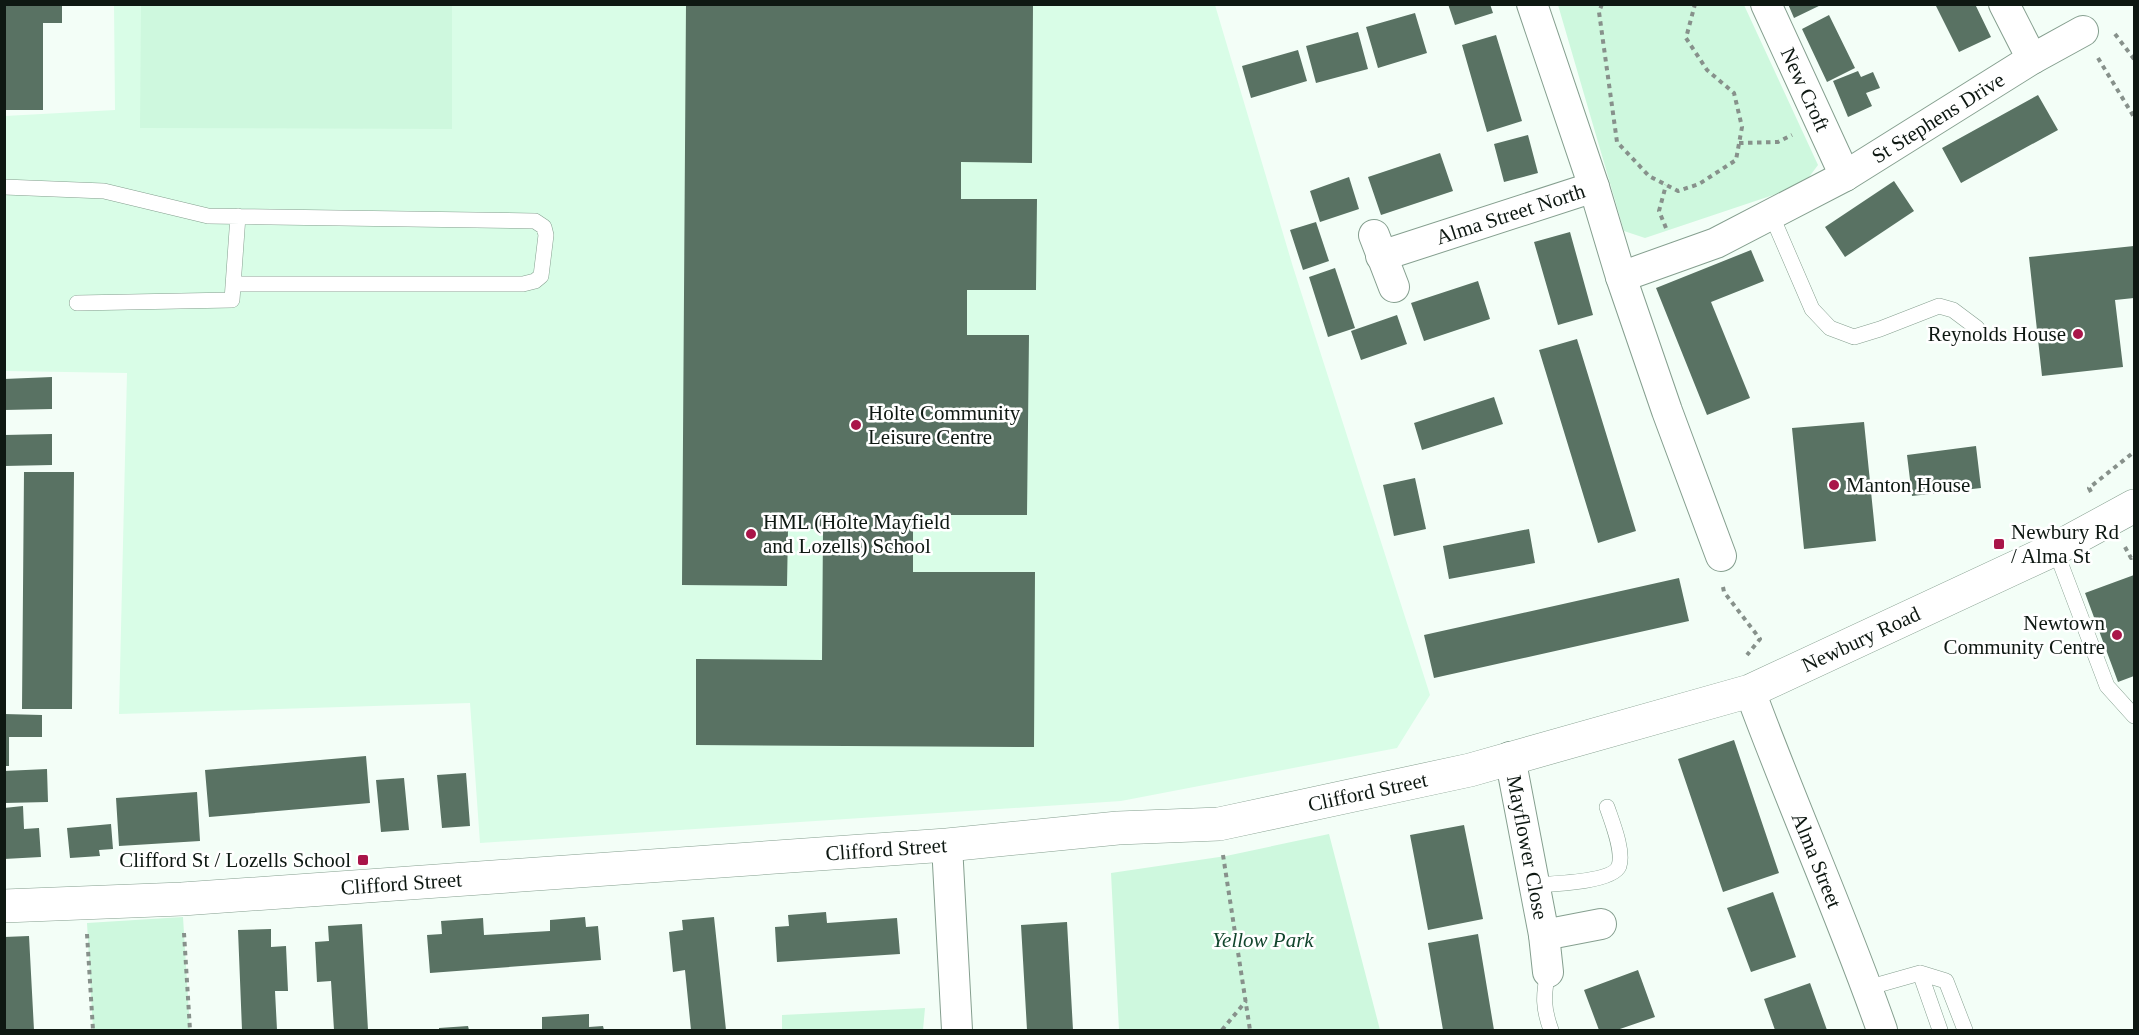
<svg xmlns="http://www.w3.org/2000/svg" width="2139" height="1035" font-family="Georgia,serif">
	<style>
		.built { fill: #d9fde7 }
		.green { fill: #cef8de }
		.building { fill: #597263 }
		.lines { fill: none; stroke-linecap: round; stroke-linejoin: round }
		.service-casing { stroke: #859f8f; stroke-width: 16 }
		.minor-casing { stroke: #859f8f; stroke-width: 32 }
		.secondary-casing { stroke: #859f8f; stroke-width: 34 }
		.path { stroke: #87918b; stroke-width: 4; stroke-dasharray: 4.5 4.5; stroke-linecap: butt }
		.service { stroke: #fff; stroke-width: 15 }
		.minor { stroke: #fff; stroke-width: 30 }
		.secondary { stroke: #fff; stroke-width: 33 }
		.poi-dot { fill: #a91549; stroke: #fff; stroke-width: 2 }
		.labels { text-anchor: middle; stroke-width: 5; stroke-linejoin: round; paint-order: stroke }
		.street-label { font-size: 21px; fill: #0e1812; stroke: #fff }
		.poi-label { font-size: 21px; fill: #0e1812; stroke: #fff; text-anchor: start }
		.park-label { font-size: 21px; font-style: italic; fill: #12462d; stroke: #fff }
	</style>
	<rect width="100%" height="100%" fill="#f3fef7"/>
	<path class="built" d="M114,5H1215L1293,267L1430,695L1397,748L1121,801L480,843L470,703L119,714L127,373L5,371V116L115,110Z"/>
	<path class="green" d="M141,5H452V129L140,128Z
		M1558,5H1744L1818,165L1803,185L1645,238L1624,231Z
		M1329,834L1380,1030H1119L1111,873L1226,856Z
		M183,917L190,1030H93L87,923Z
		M925,1008L923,1030H782V1015Z"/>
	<path class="building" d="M4,4H62V23H43V110H4Z
		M686,4H1033L1032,163L961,162V199H1037L1036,290H967V335H1029L1027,515H913V572H1035L1034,747L696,745V659L822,660L823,529H788L787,586L682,585Z
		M1448,4H1490L1493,13L1455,25Z
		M1788,4H1823L1794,18Z
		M1935,4H1975L1991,37L1959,52Z
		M1415,13L1427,53L1378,68L1366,27Z
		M1829,15L1855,68L1827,82L1802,29Z
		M1358,32L1368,69L1316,83L1306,46Z
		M1496,35L1522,121L1487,132L1462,45Z
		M1298,50L1307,81L1251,98L1242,66Z
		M1858,71L1861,77L1873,72L1880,88L1866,93L1872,106L1848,117L1833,81Z
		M2038,95L2058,130L1961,183L1942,148Z
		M1528,135L1538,173L1504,182L1494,144Z
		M1440,153L1453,191L1381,215L1368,177Z
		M1349,177L1359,209L1320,222L1310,191Z
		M1894,181L1914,211L1845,257L1825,227Z
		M1316,222L1329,261L1303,270L1290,230Z
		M1570,232L1593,315L1558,325L1534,242Z
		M2134,246V298L2115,300L2123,367L2042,376L2029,257Z
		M1751,250L1764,281L1711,302L1750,398L1707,415L1656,288Z
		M1335,268L1355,328L1328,337L1309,277Z
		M1478,281L1490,319L1424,341L1411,303Z
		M1397,315L1407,344L1361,360L1351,331Z
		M1577,339L1636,531L1598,543L1539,350Z
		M52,377V409L4,410V379Z
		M1494,397L1503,424L1422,450L1414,423Z
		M1864,422L1876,541L1804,549L1792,428Z
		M52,434V465L4,466V435Z
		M1976,446L1981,488L1912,496L1907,455Z
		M24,472H74L72,709H22Z
		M1415,478L1426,529L1394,536L1383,485Z
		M1529,529L1535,563L1449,579L1443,546Z
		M2134,575V676L2118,682L2085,593Z
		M1679,578L1689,621L1434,678L1424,635Z
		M4,714L42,715V737H9V766H4Z
		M1734,740L1779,873L1723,892L1678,759Z
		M366,756L370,803L209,817L205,770Z
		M47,769L48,802L4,803V771Z
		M466,773L470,826L442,828L437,775Z
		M404,778L409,830L381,832L376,780Z
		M197,792L200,841L119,846L116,798Z
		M23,806L24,829L39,828L41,857L4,859V808Z
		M111,824L113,849L99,850L100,856L70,858L67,828Z
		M1464,825L1483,919L1428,930L1410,835Z
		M1773,892L1796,957L1751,972L1727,908Z
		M826,912L827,923L897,918L900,954L777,962L775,927L789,926L788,915Z
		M585,917L586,927L598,926L601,960L430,973L427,935L442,934L441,921L483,918L484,935L550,931V920Z
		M714,917L726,1030H691L685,970L673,972L669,932L683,930L682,920Z
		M1067,922L1073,1030H1027L1021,925Z
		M362,924L368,1030H334L331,981L317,982L315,942L329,941L328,926Z
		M271,929V947L286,946L288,991H275L277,1030H242L238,930Z
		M1478,934L1494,1030H1443L1428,943Z
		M29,936L34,1030H4V937Z
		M1638,970L1655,1017L1617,1030H1599L1584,990Z
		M1810,983L1827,1030H1775L1764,999Z
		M589,1014V1027L603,1026L604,1030H542V1017Z
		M468,1026L469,1030H439V1028Z"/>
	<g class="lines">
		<g class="service-casing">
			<path id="service" d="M4,187L104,191L208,216L535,221L544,227L546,235L541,276L535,281L523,284H233
				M1771,214L1812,309L1830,328L1854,337L1880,329L1939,306L1953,310L1977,328
				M77,303L232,300L238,216
				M2055,549L2107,686L2134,716
				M1534,885C1551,884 1613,882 1619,866C1624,851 1612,822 1607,807
				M1548,972C1543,996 1543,1008 1551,1030
				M1920,973L1940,1030
				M1867,988L1920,973L1946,981L1965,1030"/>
		</g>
		<g class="minor-casing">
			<g id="minor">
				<path d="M1532,4L1594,187L1621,277L1667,411L1721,556"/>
				<path id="s1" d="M1766,4L1845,176"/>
				<path d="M2004,4L2032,59"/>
				<path d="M1374,235L1394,287"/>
				<path id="s2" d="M1381,256L1594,187"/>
				<path id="s3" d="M1621,277L1716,243L1845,176L2032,59L2083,31"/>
				<path id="s4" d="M1750,691C1792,805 1842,916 1882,1030"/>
				<path id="s5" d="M1510,757L1544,935L1548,972"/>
				<path d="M947,845L957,1030"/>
				<path d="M1544,935L1601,924"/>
			</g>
		</g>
		<g class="secondary-casing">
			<g id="secondary">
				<path id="s6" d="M4,906L182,899L947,845L1118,828L1219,824L1470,770L1750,691L2055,549L2134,506"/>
			</g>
		</g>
		<path class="path" d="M1602,4L1599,12L1617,142L1649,176L1678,191L1699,184L1736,160L1742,127L1734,93L1707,70L1686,38L1695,4
			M2115,34L2134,59
			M2098,58L2134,117
			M1739,143L1778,142L1792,135
			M1666,228L1659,211L1666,185
			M2091,492L2089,488L2134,452
			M2125,547L2131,558L2134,556
			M1723,587L1724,592L1760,639L1747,655
			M1223,855L1250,1030
			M184,933L190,1030
			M87,934L93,1030
			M1222,1030L1246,1001"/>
		<use href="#service" class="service"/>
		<use href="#minor" class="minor"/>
		<use href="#secondary" class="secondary"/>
	</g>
	<g class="poi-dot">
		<circle cx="2078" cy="334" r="6"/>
		<circle cx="856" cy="425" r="6"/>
		<circle cx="1834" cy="485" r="6"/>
		<circle cx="751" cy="534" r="6"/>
		<rect x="1993" y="538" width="12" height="12" rx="3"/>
		<circle cx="2117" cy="635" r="6"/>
		<rect x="357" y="854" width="12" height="12" rx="3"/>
	</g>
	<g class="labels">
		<g class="street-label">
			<text dy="7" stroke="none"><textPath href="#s1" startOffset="94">New Croft</textPath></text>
			<text dy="7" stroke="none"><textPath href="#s3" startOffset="356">St Stephens Drive</textPath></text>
			<text dy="7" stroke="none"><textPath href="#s2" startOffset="136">Alma Street North</textPath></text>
			<text dy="7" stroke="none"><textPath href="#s6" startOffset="1888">Newbury Road</textPath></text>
			<text dy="7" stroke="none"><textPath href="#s6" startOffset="1370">Clifford Street</textPath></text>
			<text dy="7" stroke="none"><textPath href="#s5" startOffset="92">Mayflower Close</textPath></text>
			<text dy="7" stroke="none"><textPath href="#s6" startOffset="884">Clifford Street</textPath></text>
			<text dy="7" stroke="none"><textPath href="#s4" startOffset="182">Alma Street</textPath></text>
			<text dy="7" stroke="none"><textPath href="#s6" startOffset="398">Clifford Street</textPath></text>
		</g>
		<g class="poi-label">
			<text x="2066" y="341" text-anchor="end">Reynolds House</text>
			<text x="868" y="420">Holte Community<tspan x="868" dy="24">Leisure Centre</tspan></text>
			<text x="1846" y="492">Manton House</text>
			<text x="763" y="529">HML (Holte Mayfield<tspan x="763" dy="24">and Lozells) School</tspan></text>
			<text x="2011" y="539">Newbury Rd<tspan x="2011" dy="24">/ Alma St</tspan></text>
			<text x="2105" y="630" text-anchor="end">Newtown<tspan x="2105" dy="24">Community Centre</tspan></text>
			<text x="351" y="867" text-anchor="end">Clifford St / Lozells School</text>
		</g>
		<g class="park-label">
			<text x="1263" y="947">Yellow Park</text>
		</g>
	</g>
	<rect width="2139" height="1035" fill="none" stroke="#0e1812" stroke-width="12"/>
</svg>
